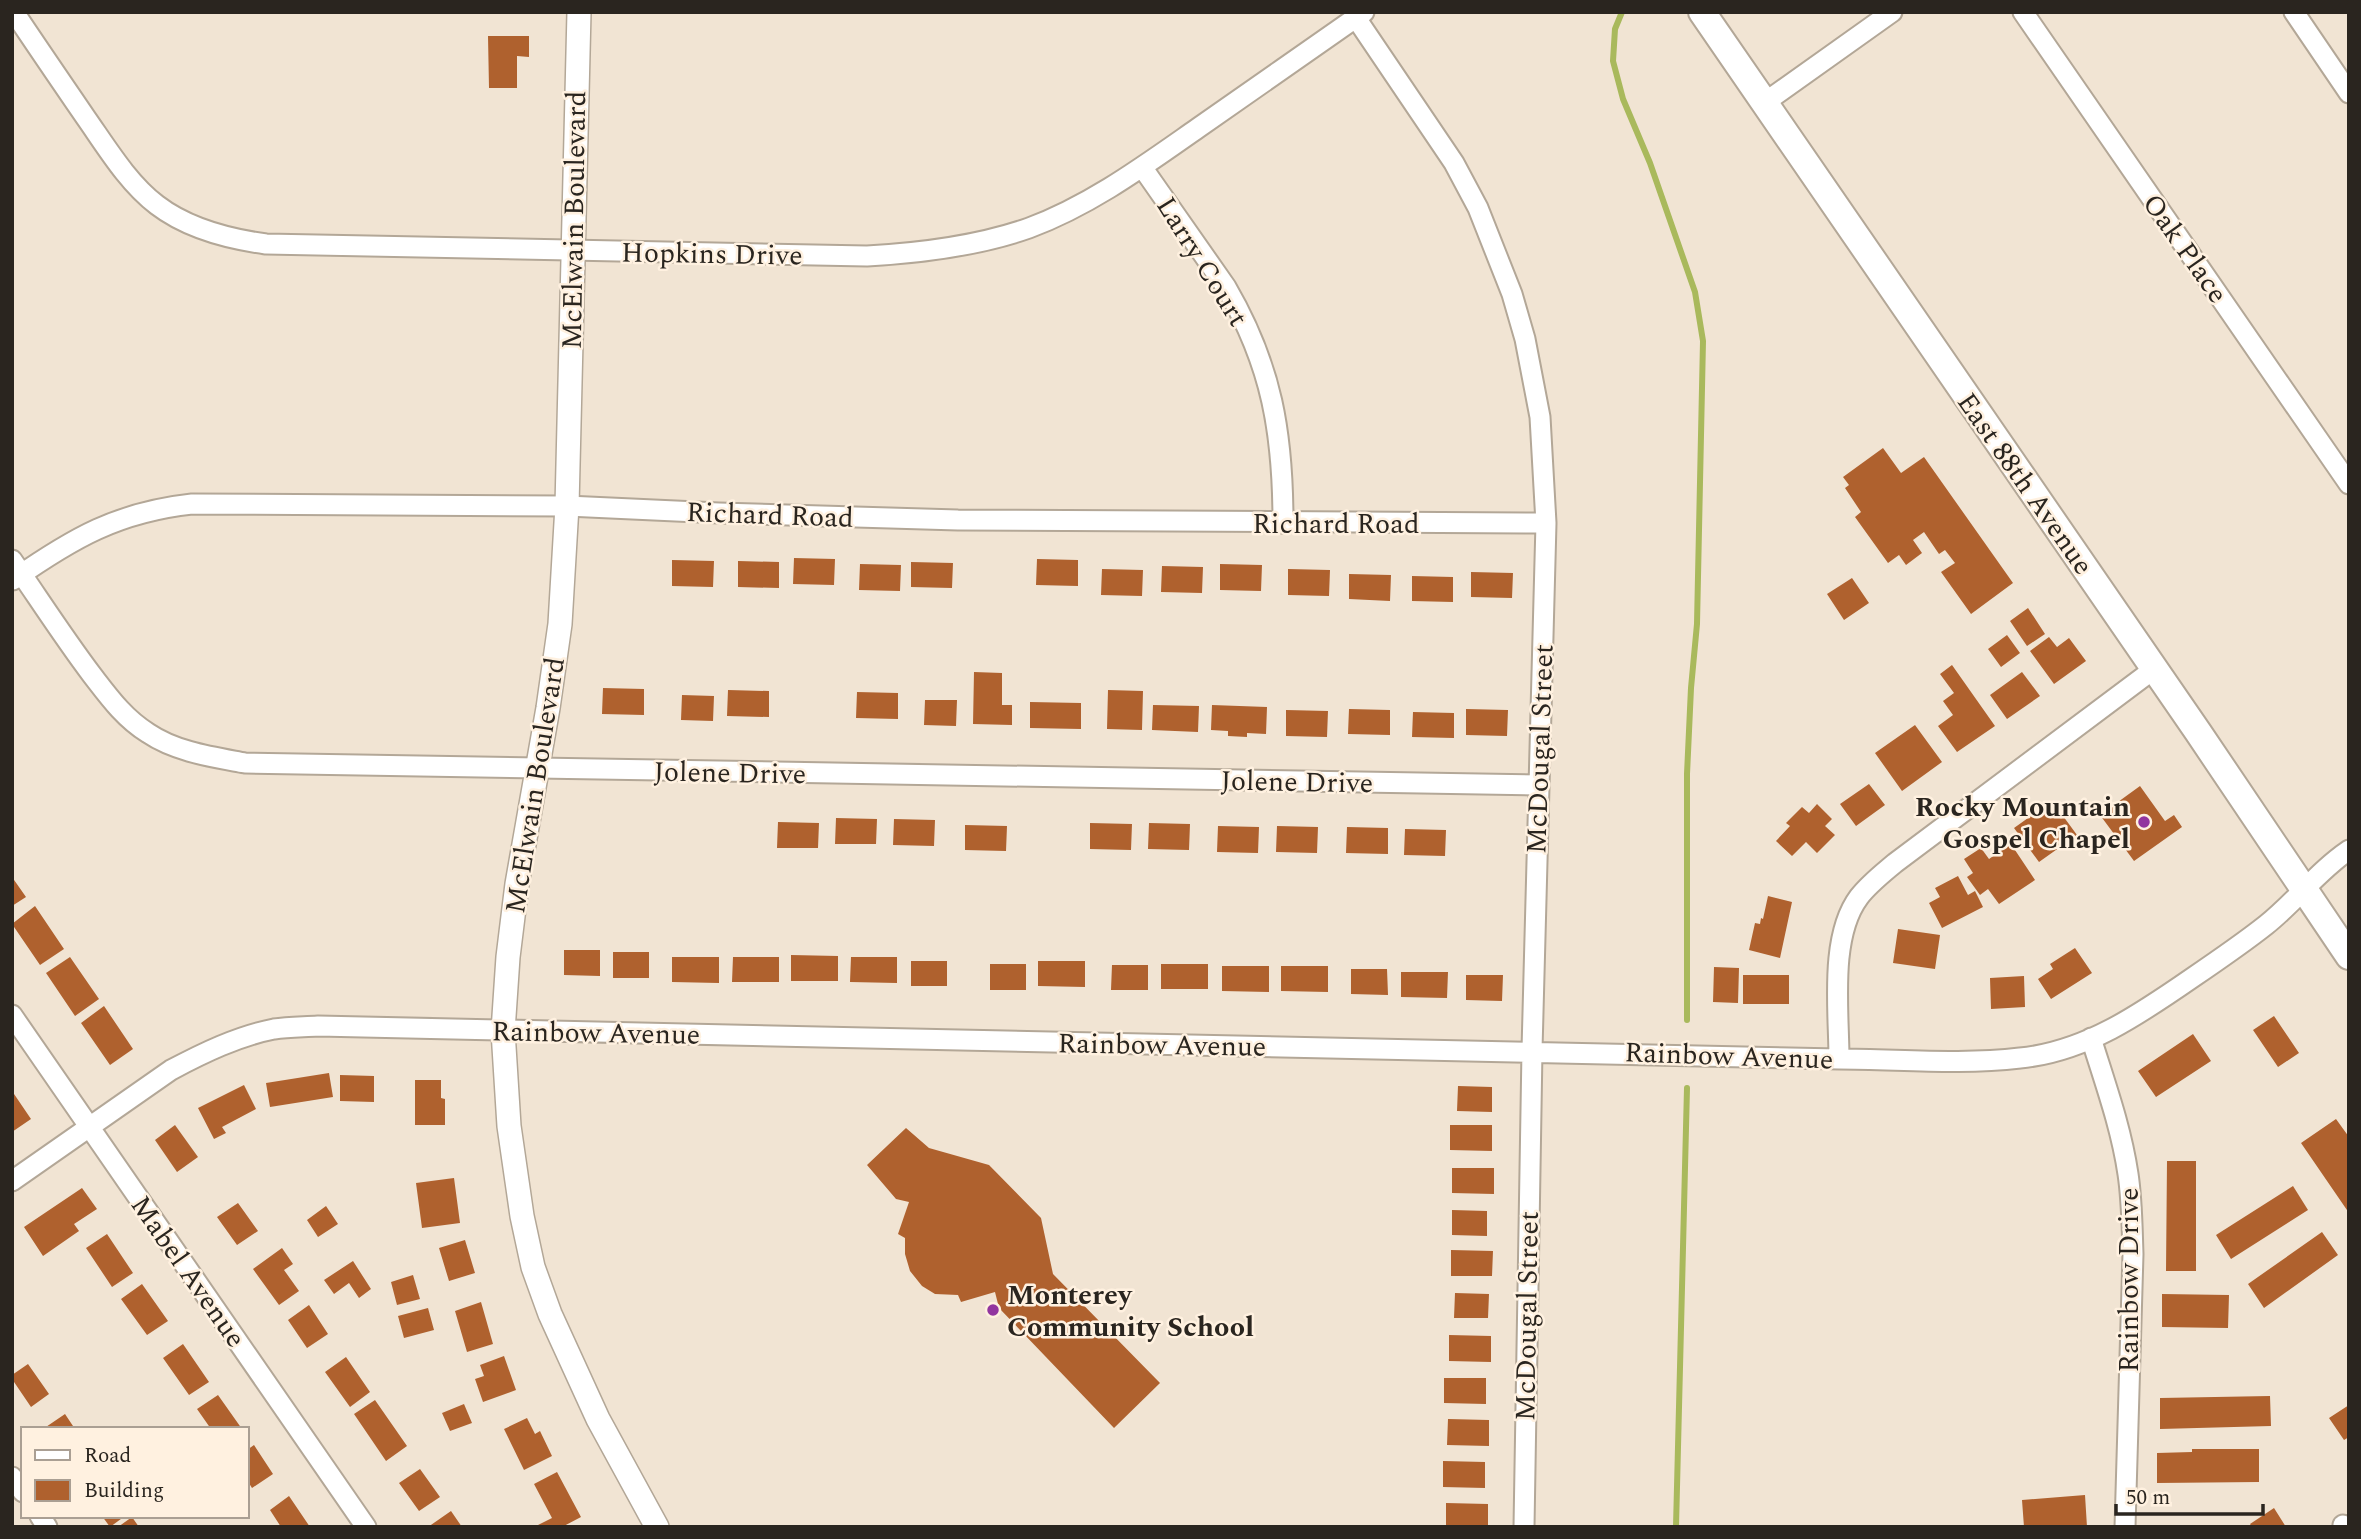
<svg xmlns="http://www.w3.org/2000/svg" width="2361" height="1539" font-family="Spectral,serif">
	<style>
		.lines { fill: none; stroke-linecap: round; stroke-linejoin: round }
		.stream { stroke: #a9b95c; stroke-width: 6 }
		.building { fill: #af612e }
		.minor-casing { stroke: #b3a797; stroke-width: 23 }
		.tertiary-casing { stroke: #b3a797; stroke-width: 26 }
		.secondary-casing { stroke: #b3a797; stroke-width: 30 }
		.minor { stroke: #fff; stroke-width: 19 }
		.tertiary { stroke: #fff; stroke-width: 23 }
		.secondary { stroke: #fff; stroke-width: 26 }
		.poi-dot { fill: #92359f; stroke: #fff1e0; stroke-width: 2.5 }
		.labels { text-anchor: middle; stroke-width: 5; stroke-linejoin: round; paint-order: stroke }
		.street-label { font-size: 28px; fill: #2a251f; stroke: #fff1e0 }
		.poi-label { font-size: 28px; font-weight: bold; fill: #2a251f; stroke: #fff1e0; text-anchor: end }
	</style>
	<rect width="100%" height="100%" fill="#f1e4d3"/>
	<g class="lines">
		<path class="stream" d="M1622,12L1615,29L1613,61L1623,99L1650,163L1695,292L1703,341L1697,624L1691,688L1687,774V1020
			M1676,1527L1687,1088"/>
	</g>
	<path class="building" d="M488,36H529V57L517,56V88H489Z
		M1883,448L1901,473L1924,457L2013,583L1971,614L1941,572L1955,563L1945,550L1939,554L1924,532L1913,540L1922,553L1906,565L1899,555L1888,563L1855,517L1861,512L1845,488L1849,485L1843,477Z
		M794,558L835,559L834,585L793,584Z
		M1037,559L1078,560V586L1036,585Z
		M672,560L714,561L713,587L672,586Z
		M738,561L779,562V588L738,587Z
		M911,562L953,563L952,588L911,587Z
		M860,564L901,565L900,591L859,590Z
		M1220,564L1262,565L1261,591L1220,590Z
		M1162,566L1203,567L1202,593L1161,592Z
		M1102,569L1143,570L1142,596L1101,595Z
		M1288,569L1330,570L1329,596L1288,595Z
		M1471,572L1513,573L1512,598L1471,597Z
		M1349,574L1391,575L1390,601L1349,599Z
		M1412,576L1453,577V602L1412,601Z
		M1852,578L1869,603L1844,620L1827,594Z
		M2028,608L2045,634L2027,646L2010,621Z
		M2007,635L2020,653L2001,667L1988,649Z
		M2049,637L2057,647L2069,638L2086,661L2054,684L2030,651Z
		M1952,665L1995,726L1957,752L1938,726L1953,715L1943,701L1954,693L1940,674Z
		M974,672L1002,673V705H1012V725L973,724Z
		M2022,672L2040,696L2007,719L1990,695Z
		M603,688L644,689V715L602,714Z
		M728,690L769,691V717L727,716Z
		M1108,690L1143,691L1142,730L1107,729Z
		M857,692L898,693V719L856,718Z
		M682,695L714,696L713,721L681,720Z
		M925,700H957L956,726L924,725Z
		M1030,702L1081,703V729L1030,728Z
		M1153,705L1199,706L1198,732L1152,730Z
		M1212,705L1267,707L1266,734L1247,733V737L1228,736V731L1211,730Z
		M1349,709L1390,710V735L1348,734Z
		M1466,709L1508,710L1507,736L1466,735Z
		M1286,710L1328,711L1327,737L1286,736Z
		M1413,712L1454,713V738L1412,737Z
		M1915,725L1942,762L1902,791L1875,753Z
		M1869,784L1885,805L1856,826L1840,804Z
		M2140,786L2165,821L2174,815L2182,827L2134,861L2100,815Z
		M2052,801L2077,835L2039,862L2014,828Z
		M1817,804L1832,819L1825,826L1835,835L1817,853L1806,842L1792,856L1776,841L1790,826L1786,823L1802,807L1809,813Z
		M836,818L877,819L876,844H835Z
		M894,819L935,820L934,846L893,845Z
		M778,822L819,823L818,848H777Z
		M1090,823L1132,824L1131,850L1090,849Z
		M1149,823L1190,824L1189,850L1148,849Z
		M965,825L1007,826L1006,851L965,850Z
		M1218,826L1259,827L1258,853L1217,852Z
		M1277,826L1318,827L1317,853L1276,852Z
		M1347,827L1388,828V854L1346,853Z
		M1405,829L1446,830L1445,856L1404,855Z
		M2011,844L2035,880L1999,904L1988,889L1980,895L1967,877L1973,873L1964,859L1981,848L1989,859Z
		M1958,876L1968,895L1975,891L1983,907L1942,928L1929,903L1940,897L1935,888Z
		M12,877L26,897L12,906Z
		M1768,896L1792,902L1780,958L1749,950L1755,923L1760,924L1761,918L1763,919Z
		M35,906L64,949L40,965L12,924Z
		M1898,929L1940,935L1935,969L1893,963Z
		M2075,948L2092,973L2051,999L2038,979L2053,969L2050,964Z
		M564,950H600V976L564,975Z
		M613,952H649V978H613Z
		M791,955L838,956V981H791Z
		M70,957L99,999L75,1016L46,973Z
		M672,957H719V983L672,982Z
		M733,957H779V982H732Z
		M851,957H897V983L850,982Z
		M911,961H947V986H911Z
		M1038,961H1085V987L1038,986Z
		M990,964H1026V990H990Z
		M1161,964H1208V989H1161Z
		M1112,965H1148V990H1111Z
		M1222,966H1269V992L1222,991Z
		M1281,966H1328V992L1281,991Z
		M1714,967L1739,968L1738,1003L1713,1002Z
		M1351,969H1387L1388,995L1351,994Z
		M1401,972H1448L1447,998L1401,997Z
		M1466,975H1503L1502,1001L1466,1000Z
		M1743,975H1789V1004H1743Z
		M2024,976L2025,1007L1991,1009L1990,978Z
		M104,1006L133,1049L110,1065L81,1023Z
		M2274,1016L2299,1053L2278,1067L2253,1030Z
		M2193,1034L2211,1061L2156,1097L2138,1071Z
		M329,1073L333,1097L270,1107L266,1083Z
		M340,1075L374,1076V1102L340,1101Z
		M415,1080H441V1098L445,1099V1125H415Z
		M244,1085L256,1109L222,1127L226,1133L214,1139L198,1108Z
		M1458,1086L1492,1087V1112L1457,1111Z
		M12,1091L31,1119L12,1132Z
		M2336,1119L2349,1137V1213L2301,1143Z
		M175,1125L198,1157L177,1172L155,1140Z
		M1450,1125H1492V1151L1450,1150Z
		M906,1128L929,1148L989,1165L1041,1218L1053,1274L1160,1383L1114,1428L999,1308L995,1292L961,1302L958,1295L935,1294L922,1286L910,1271L905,1254V1238L898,1234L909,1202L896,1199L867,1165Z
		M2167,1161H2196V1271H2166Z
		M1452,1168H1494V1194L1452,1193Z
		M454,1178L460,1223L422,1228L416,1183Z
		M2293,1186L2308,1210L2231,1259L2216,1235Z
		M82,1188L97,1209L74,1224L79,1231L43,1256L24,1227Z
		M238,1203L258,1231L237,1245L217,1217Z
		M326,1206L338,1224L318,1237L307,1220Z
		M1452,1210L1487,1211V1236L1452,1235Z
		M2322,1232L2338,1255L2264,1308L2248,1284Z
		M107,1234L133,1273L112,1287L86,1248Z
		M465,1240L475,1273L449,1281L439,1248Z
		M282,1248L293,1264L284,1270L299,1291L279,1305L253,1269Z
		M1451,1250L1493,1251L1492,1276H1451Z
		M353,1261L371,1289L359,1298L349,1283L334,1294L324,1280Z
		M413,1275L420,1299L397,1305L391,1282Z
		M142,1284L168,1321L147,1335L121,1299Z
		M1455,1293L1489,1294L1488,1318H1454Z
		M2162,1294L2229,1295L2228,1328L2162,1327Z
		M481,1302L493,1344L467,1352L455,1311Z
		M309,1305L328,1334L307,1348L288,1320Z
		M428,1308L434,1330L404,1338L398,1316Z
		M1449,1335L1491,1336V1362L1449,1361Z
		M183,1344L209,1382L189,1395L163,1358Z
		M504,1356L516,1390L483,1402L475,1379L484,1376L480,1365Z
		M346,1357L370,1392L350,1407L325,1372Z
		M28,1364L49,1394L31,1407L12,1379V1375Z
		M1444,1378H1486V1404L1444,1403Z
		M218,1395L242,1429H211L197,1409Z
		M2270,1396L2271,1426L2160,1429V1398Z
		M375,1400L407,1446L386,1461L354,1414Z
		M464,1404L472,1423L450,1431L442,1413Z
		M2349,1405V1437L2344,1440L2329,1418Z
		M65,1414L75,1429H43Z
		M527,1418L535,1434L540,1431L552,1456L524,1470L504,1429Z
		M1448,1419L1489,1420V1446L1447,1445Z
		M254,1445L273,1474L252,1488L247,1480V1450Z
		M2192,1449H2259V1482L2157,1483V1453L2192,1452Z
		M1443,1461L1485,1462V1488L1443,1487Z
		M420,1469L440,1497L419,1511L399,1483Z
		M557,1472L581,1517L562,1527H534L552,1518L534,1484Z
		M2085,1495L2087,1527H2024L2022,1500Z
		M289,1496L310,1527H281L270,1510Z
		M1446,1503L1488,1504V1527H1446Z
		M2274,1508L2286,1527H2252L2250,1524Z
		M451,1511L462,1527H428Z
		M102,1516H125L110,1527Z
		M132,1517L139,1527H118Z"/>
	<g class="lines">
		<g class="minor-casing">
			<path id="minor" d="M14,12C38,48 62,83 86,118C107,148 128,183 157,205C187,228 229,239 266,244L867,256C921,253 978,246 1029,228C1091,205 1145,165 1198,128C1253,89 1309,51 1364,12
				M2023,12L2349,484
				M2294,12L2349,93
				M1356,18L1454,163L1478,208L1512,294L1525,339L1540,417L1546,523L1532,1050L1524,1527
				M1764,103L1892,12
				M1142,167L1226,287C1272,366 1283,433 1283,523
				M12,560C39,599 64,638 92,675C109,697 124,718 148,733C176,752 213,757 245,763L1538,785
				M13,580C73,538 118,512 192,504L567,506L719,513L958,520L1546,523
				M12,1015L366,1527
				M2091,1038C2105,1083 2121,1127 2128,1174C2132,1200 2132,1227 2133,1254L2125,1527
				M1839,1059C1839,1011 1829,937 1859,897C1869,884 1882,874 1895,863L2154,669
				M12,1181L171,1070C203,1053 238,1036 274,1029C288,1027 303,1027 318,1026L1839,1059C1898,1059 1960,1065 2020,1058C2085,1052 2140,1014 2192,978C2217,961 2242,944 2266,925C2295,902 2318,871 2349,850
				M12,1477L23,1492
				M40,1516L47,1527
				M2343,1525L2344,1527"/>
		</g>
		<g class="tertiary-casing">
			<path id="tertiary" d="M579,12L567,506L560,624L548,708L517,884L508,957L503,1031L509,1126L522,1216L533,1267L550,1314L598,1419L657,1527"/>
		</g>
		<g class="secondary-casing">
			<path id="secondary" d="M1702,12L2198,732L2349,956"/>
		</g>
		<use href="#minor" class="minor"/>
		<use href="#tertiary" class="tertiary"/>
		<use href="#secondary" class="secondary"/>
	</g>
	<g class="poi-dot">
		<circle cx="2144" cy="822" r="7"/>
		<circle cx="993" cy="1310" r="7"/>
	</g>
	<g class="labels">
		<g class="street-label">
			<text transform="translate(573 220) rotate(-89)" y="10">McElwain Boulevard</text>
			<text transform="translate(2186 248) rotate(55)" y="10">Oak Place</text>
			<text transform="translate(712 253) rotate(1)" y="10">Hopkins Drive</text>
			<text transform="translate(1203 261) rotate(58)" y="10">Larry Court</text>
			<text transform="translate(2026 483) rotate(55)" y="10">East 88th Avenue</text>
			<text transform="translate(770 514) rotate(2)" y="10">Richard Road</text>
			<text x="1336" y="533">Richard Road</text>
			<text transform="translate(1539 749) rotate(-88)" y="10">McDougal Street</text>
			<text transform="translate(730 772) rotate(1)" y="10">Jolene Drive</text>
			<text transform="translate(1297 781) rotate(1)" y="10">Jolene Drive</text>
			<text transform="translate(534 785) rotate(-81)" y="10">McElwain Boulevard</text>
			<text transform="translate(596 1032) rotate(1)" y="10">Rainbow Avenue</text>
			<text transform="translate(1162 1044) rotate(1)" y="10">Rainbow Avenue</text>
			<text transform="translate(1729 1055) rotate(2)" y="10">Rainbow Avenue</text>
			<text transform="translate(189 1271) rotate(55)" y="10">Mabel Avenue</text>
			<text transform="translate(2128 1280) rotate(-90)" y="10">Rainbow Drive</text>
			<text transform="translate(1526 1316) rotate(-89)" y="10">McDougal Street</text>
		</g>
		<g class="poi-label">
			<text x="2130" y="816">Rocky Mountain<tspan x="2130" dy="32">Gospel Chapel</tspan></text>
			<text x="1007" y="1304" text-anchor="start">Monterey<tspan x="1007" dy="32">Community School</tspan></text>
		</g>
	</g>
	<rect width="2361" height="1539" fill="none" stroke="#2a251f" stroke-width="28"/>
	<rect x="21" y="1427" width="228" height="91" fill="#fff1e0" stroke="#aa9f93" stroke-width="2"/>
	<rect x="35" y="1450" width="35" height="10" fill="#ffffff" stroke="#aa9f93" stroke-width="2"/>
	<text x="84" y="1462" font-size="21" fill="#2a251f">Road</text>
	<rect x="35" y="1480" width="35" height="21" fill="#af612e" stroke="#aa9f93" stroke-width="2"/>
	<text x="84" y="1497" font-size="21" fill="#2a251f">Building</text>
	<path d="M2116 1504v10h147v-10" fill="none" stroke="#2a251f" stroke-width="3.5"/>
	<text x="2126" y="1504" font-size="21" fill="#2a251f" stroke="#fff1e0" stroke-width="5" paint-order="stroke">50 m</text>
</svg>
